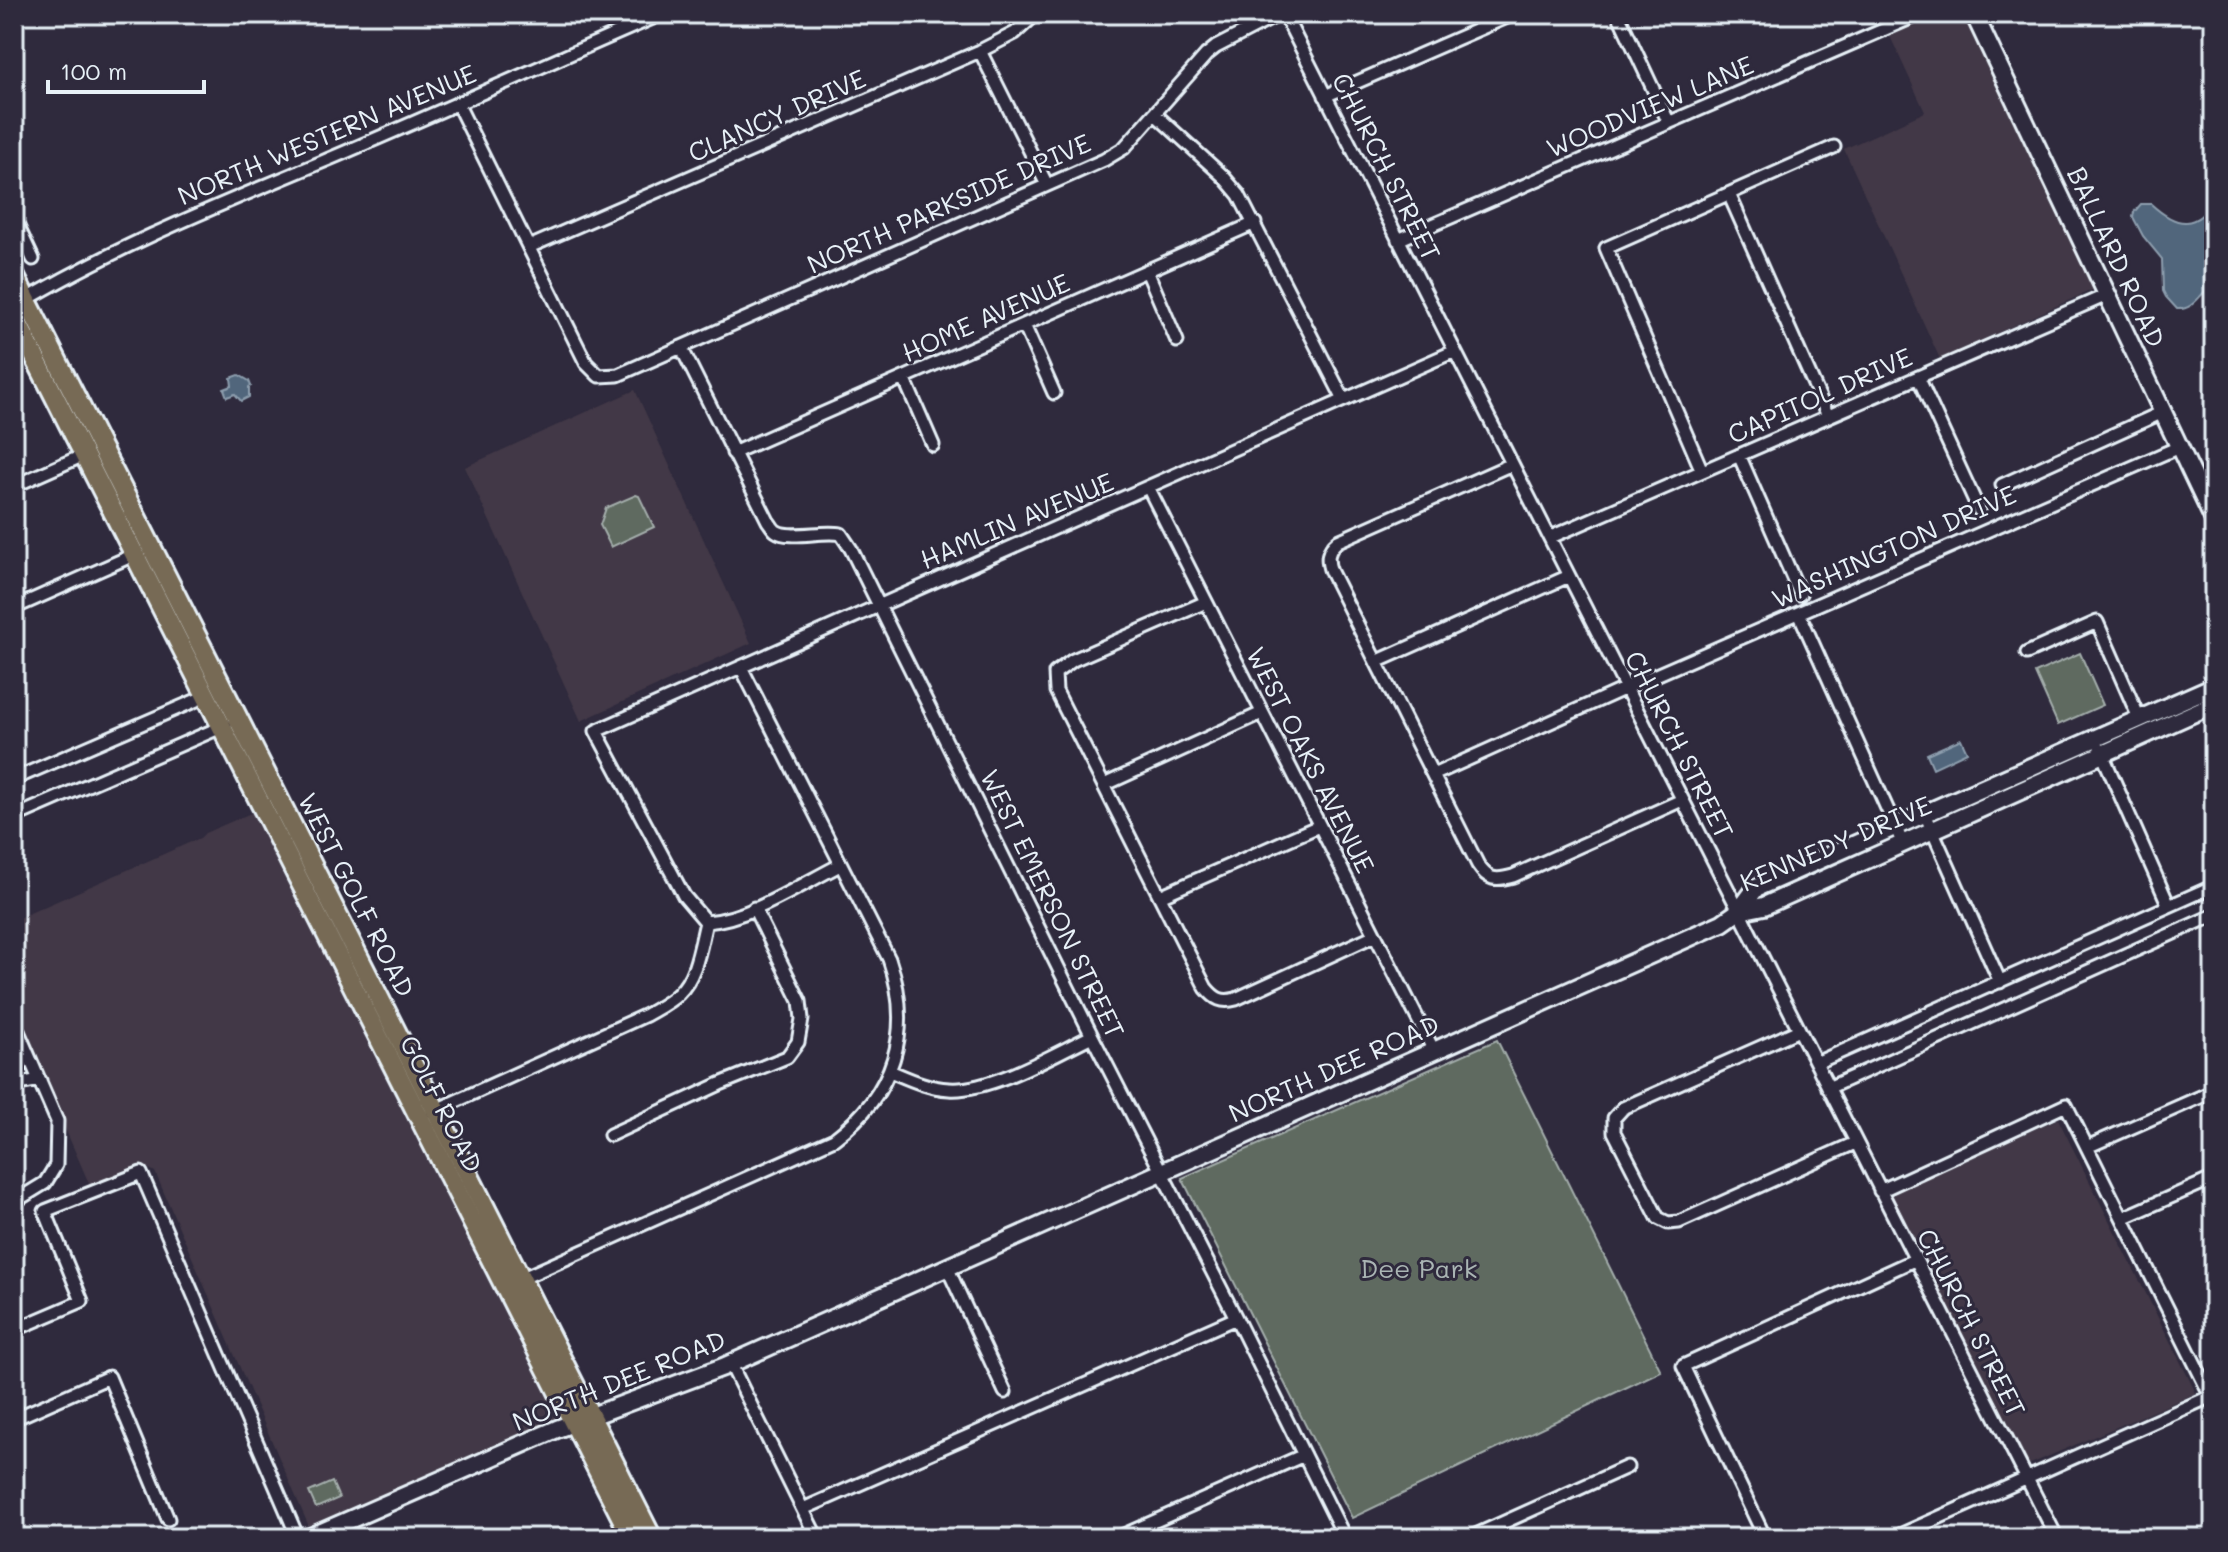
<svg xmlns="http://www.w3.org/2000/svg" width="2228" height="1552" font-family="Mali,sans-serif">
	<style>
		.built { fill: #423846 }
		.green { fill: #5f6b60; stroke: #a4aeac; stroke-width: 2 }
		.water { fill: #51667c; stroke: #8d9eae; stroke-width: 2 }
		.lines { fill: none; stroke-linecap: round; stroke-linejoin: round }
		.street-casing { stroke: #e8f1f8; stroke-width: 17 }
		.secondary-casing { stroke: #e8f1f8; stroke-width: 22 }
		.primary-casing { stroke: #e8f1f8; stroke-width: 24 }
		.street { stroke: #2f2a3d; stroke-width: 11 }
		.secondary { stroke: #2f2a3d; stroke-width: 16 }
		.primary { stroke: #776a54; stroke-width: 18 }
		.labels { text-anchor: middle; stroke-width: 6; stroke-linejoin: round; paint-order: stroke }
		.street-label { font-size: 26px; fill: #e8f1f8; stroke: #2f2a3d }
		.park-label { font-size: 26px; fill: #aab5b4; stroke: #2f2a3d }
	</style>
	<rect width="100%" height="100%" fill="#2f2a3d"/>
	<filter id="ink" filterUnits="userSpaceOnUse"><feTurbulence type="fractalNoise" baseFrequency=".0125" numOctaves="2"/><feDisplacementMap in="SourceGraphic" scale="16" xChannelSelector="R" yChannelSelector="G"/><feConvolveMatrix kernelMatrix="1 2 1 2 8 2 1 2 1" color-interpolation-filters="sRGB"/></filter>
	<g filter="url(#ink)">
		<path class="built" d="M1939,14H1969L2094,289L1940,359L1844,149L1925,112L1890,36Z
			M635,390L751,643L581,721L465,467Z
			M253,804L558,1410L555,1419L550,1422L310,1529L155,1172L148,1168L140,1169L91,1188L14,1011V920L200,838L205,833L251,813Z
			M2058,1119L2196,1393L2028,1465L1891,1192Z"/>
		<path class="green" d="M636,495L639,496L654,527L611,547L600,525L606,508Z
			M2080,653L2103,705L2058,725L2035,673Z
			M1497,1040L1661,1371L1352,1518L1182,1178Z
			M332,1482L339,1498L316,1508L309,1492Z"/>
		<path class="water" d="M2214,198V285C2199,292 2196,310 2177,309L2166,297L2163,291L2162,259L2143,236L2133,217L2134,212L2141,204H2151C2176,227 2197,231 2214,198Z
			M239,375L249,381L251,386L249,387V397L241,401L235,394L227,397L224,389L232,386L231,378Z
			M1961,739L1967,752L1933,768L1927,754Z"/>
		<g class="lines">
			<g class="street-casing">
				<path id="street" d="M1284,14L2057,1538
					M1618,14L1669,123
					M980,51L1047,185
					M1325,96L1514,14
					M457,103L586,363L599,376L618,375L1104,160L1124,148L1206,55L1216,47L1280,14
					M1155,114L1223,176L1239,195L1344,400
					M1729,194L1828,416
					M14,218L33,259
					M1398,240L1920,14
					M529,247L980,51L1015,33L1036,14
					M1147,271L1177,341
					M14,307C112,248 217,206 322,162C436,114 548,63 662,14
					M1024,325L1054,393
					M681,347L768,521C770,523 773,529 776,531C788,540 824,530 841,534L851,549L1092,1036L1236,1318L1345,1538
					M1918,377L1979,510
					M904,378L933,445
					M733,453L1255,223
					M1739,455L1800,594
					M1512,464L1338,541C1327,550 1326,559 1331,572L1478,865C1488,880 1495,881 1513,876L1682,800
					M1702,471L1606,248L1834,147
					M2002,485L2163,412
					M14,486L84,455
					M2198,486L2214,478
					M1148,487L1434,1051
					M1551,537L2107,295
					M1206,602L1073,660L1055,673L1056,691L1206,988C1215,999 1222,1003 1236,999L1375,935
					M14,608L138,553
					M1799,613L1903,844
					M2027,653L2097,622L2139,718
					M1376,662L1569,576
					M2100,749L2169,906
					M1433,775L1626,688L2179,447
					M14,779L206,696
					M1104,785L1262,713
					M1925,814L2000,982
					M14,817L226,725
					M1160,896L1319,826
					M706,922L684,896L596,731L1455,351
					M706,922C750,919 800,885 840,865
					M14,1022L57,1121L56,1165L45,1183L14,1202
					M1799,1030L1623,1108L1614,1118V1132L1658,1218L1668,1223L1679,1222L1855,1143
					M1816,1063L2214,886
					M890,1071C909,1079 928,1088 949,1089C991,1092 1054,1054 1092,1036
					M14,1085L40,1080
					M1828,1088L2214,915
					M432,1112L646,1015C656,1009 669,1003 678,994C697,976 700,946 706,922
					M610,1135L720,1084L787,1057L798,1042L802,1019L800,1001L754,908
					M2087,1147L2214,1091
					M1880,1191L2066,1105L2211,1396
					M2123,1218L2214,1178
					M947,1267L1005,1392
					M516,1281L834,1139C894,1094 914,1031 889,959L741,667
					M14,1330L82,1301L45,1211L141,1173L298,1538
					M730,1363L817,1538
					M14,1419L109,1377L168,1519
					M803,1509L1236,1318
					M1117,1538L1304,1455
					M1469,1538L1627,1467
					M1765,1538L1683,1366L1914,1260
					M1893,1538L2214,1395"/>
			</g>
			<g class="secondary-casing">
				<path id="secondary" d="M1974,14L2214,520
					M1739,911L1764,906L2214,704
					M308,1538L557,1429L723,1367L1722,923L1739,911L1756,888L2214,686"/>
			</g>
			<g class="primary-casing">
				<path id="primary" d="M14,275L652,1538
					M14,316L632,1538"/>
			</g>
			<use href="#street" class="street"/>
			<use href="#secondary" class="secondary"/>
			<use href="#primary" class="primary"/>
		</g>
	</g>
	<g class="labels">
		<g class="street-label">
			<text transform="translate(1650 107) rotate(-23)" y="9">WOODVIEW LANE</text>
			<text transform="translate(777 116) rotate(-24)" y="9">CLANCY DRIVE</text>
			<text transform="translate(327 135) rotate(-23)" y="9">NORTH WESTERN AVENUE</text>
			<text transform="translate(1386 167) rotate(63)" y="9">CHURCH STREET</text>
			<text transform="translate(949 204) rotate(-24)" y="9">NORTH PARKSIDE DRIVE</text>
			<text transform="translate(2116 257) rotate(65)" y="9">BALLARD ROAD</text>
			<text transform="translate(986 318) rotate(-24)" y="9">HOME AVENUE</text>
			<text transform="translate(1820 396) rotate(-24)" y="9">CAPITOL DRIVE</text>
			<text transform="translate(1017 521) rotate(-23)" y="9">HAMLIN AVENUE</text>
			<text transform="translate(1894 547) rotate(-24)" y="9">WASHINGTON DRIVE</text>
			<text transform="translate(1679 745) rotate(63)" y="9">CHURCH STREET</text>
			<text transform="translate(1310 760) rotate(63)" y="9">WEST OAKS AVENUE</text>
			<text transform="translate(1836 844) rotate(-23)" y="9">KENNEDY DRIVE</text>
			<text transform="translate(356 895) rotate(63)" y="9">WEST GOLF ROAD</text>
			<text transform="translate(1052 904) rotate(64)" y="9">WEST EMERSON STREET</text>
			<text transform="translate(1334 1069) rotate(-24)" y="9">NORTH DEE ROAD</text>
			<text transform="translate(441 1104) rotate(63)" y="9">GOLF ROAD</text>
			<text transform="translate(1971 1323) rotate(63)" y="9">CHURCH STREET</text>
			<text transform="translate(619 1381) rotate(-22)" y="9">NORTH DEE ROAD</text>
		</g>
		<g class="park-label">
			<text x="1419" y="1278">Dee Park</text>
		</g>
	</g>
	<rect width="2228" height="1552" fill="none" stroke="#2f2a3d" stroke-width="48"/>
	<rect x="24" y="24" width="2180" height="1504" fill="none" stroke="#e8f1f8" stroke-width="3" filter="url(#ink)"/>
	<path d="M48 80v12h156v-12" fill="none" stroke="#e8f1f8" stroke-width="4"/>
	<text x="60" y="80" font-size="24" fill="#e8f1f8" stroke="#2f2a3d" stroke-width="6" paint-order="stroke">100 m</text>
</svg>
